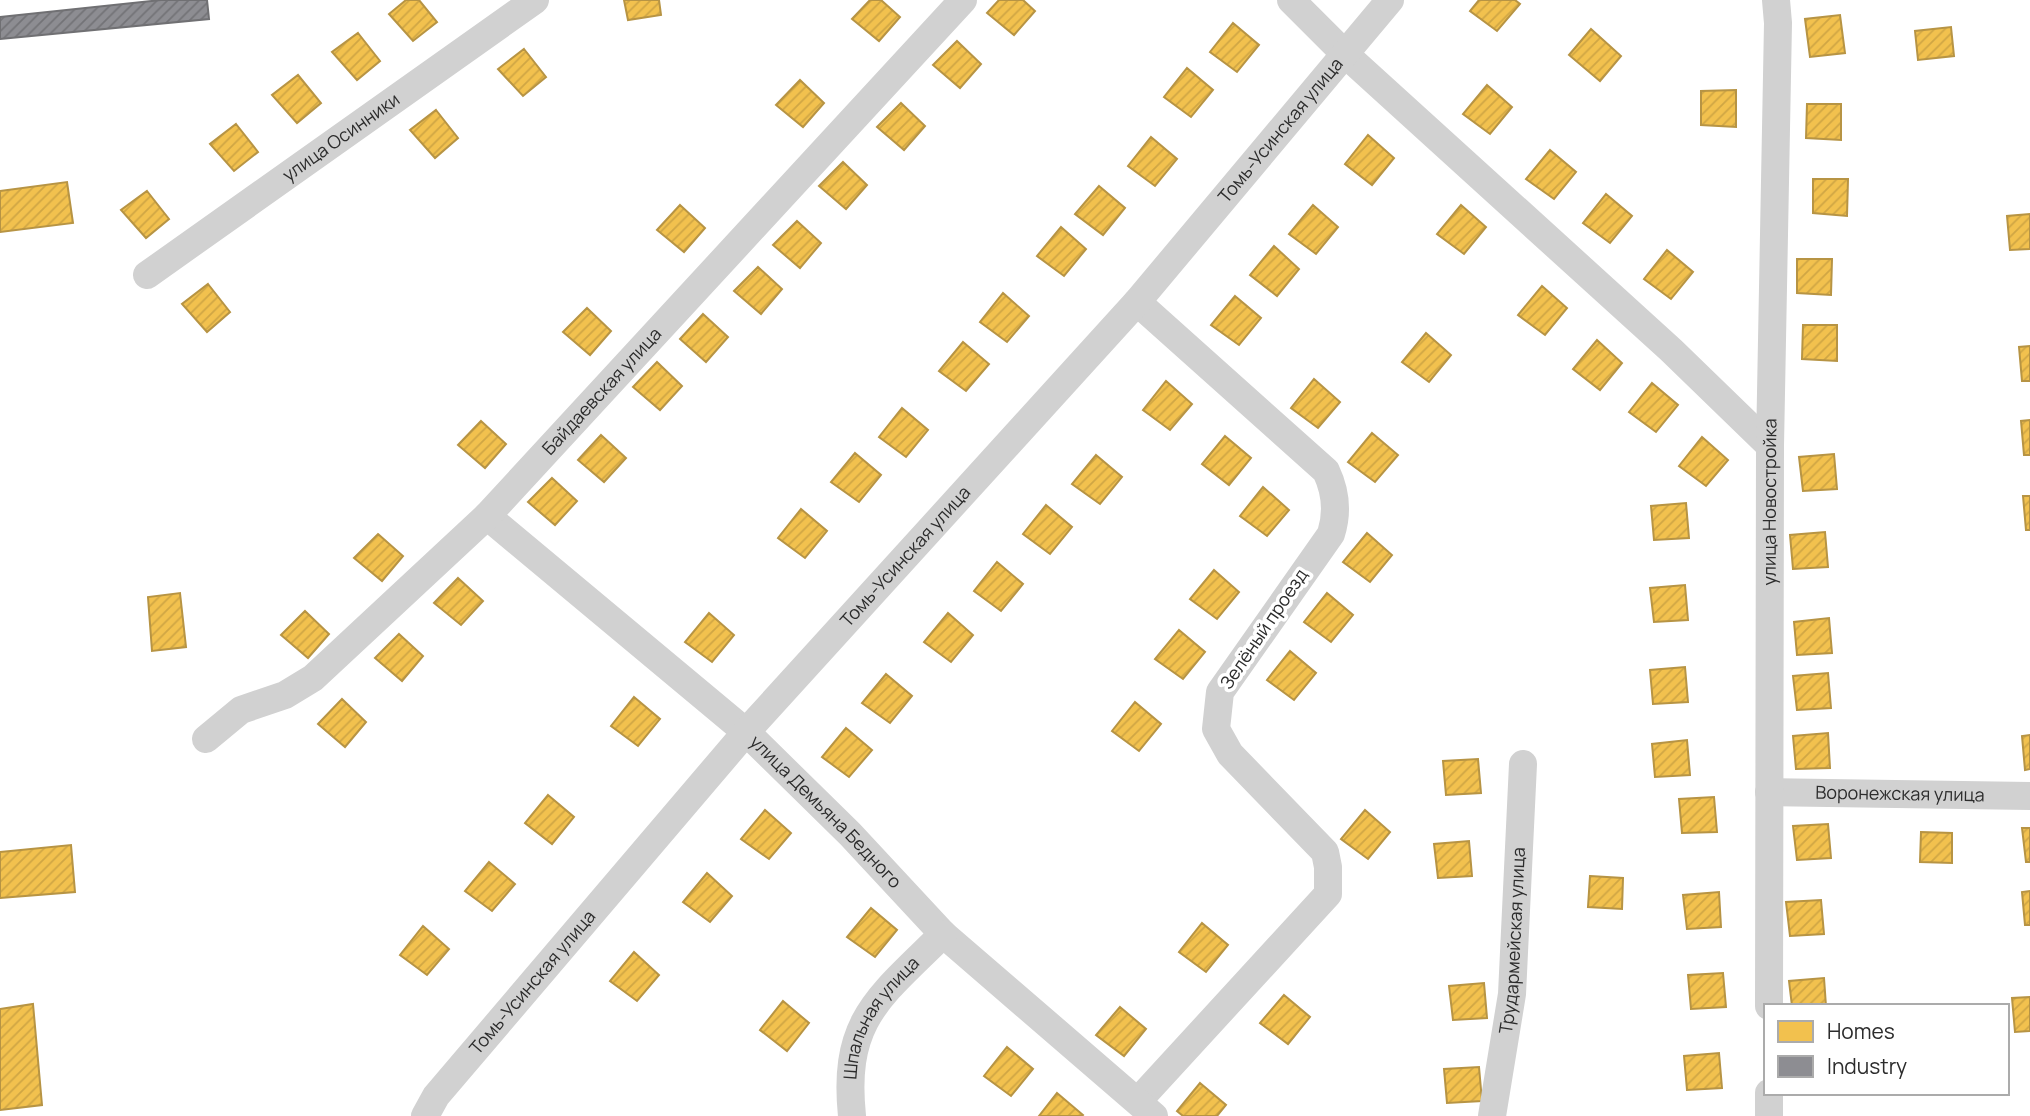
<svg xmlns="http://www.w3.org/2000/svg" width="2030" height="1116" font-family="Manrope,sans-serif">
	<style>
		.homes { fill: url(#homes-hatch); stroke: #b79444; stroke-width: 2 }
		.industry { fill: url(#industry-hatch); stroke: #707073; stroke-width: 2 }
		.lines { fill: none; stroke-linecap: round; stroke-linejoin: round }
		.street { stroke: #d1d1d1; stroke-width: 28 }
		.labels { text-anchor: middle; stroke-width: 7; stroke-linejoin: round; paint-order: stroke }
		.street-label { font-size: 18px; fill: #2c2c2c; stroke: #fff }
	</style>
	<defs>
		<pattern id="homes-hatch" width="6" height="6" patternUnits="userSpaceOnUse" patternTransform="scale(1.75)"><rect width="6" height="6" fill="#f2c14e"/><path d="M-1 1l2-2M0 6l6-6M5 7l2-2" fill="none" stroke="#d0a644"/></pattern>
		<pattern id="industry-hatch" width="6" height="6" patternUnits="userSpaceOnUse" patternTransform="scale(1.75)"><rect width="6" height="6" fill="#8d8d92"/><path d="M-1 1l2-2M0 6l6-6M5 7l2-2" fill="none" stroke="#737377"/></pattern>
	</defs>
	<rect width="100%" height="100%" fill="#fff"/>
	<path class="homes" d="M406,0H419L437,22L413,41L389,14Z
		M624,0H659L661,15L628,20Z
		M870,0H881L900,17L879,41L852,19Z
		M999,0H1023L1035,11L1014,35L987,13Z
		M1479,0H1515L1520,4L1497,31L1470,11Z
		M1840,15L1845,53L1810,57L1805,19Z
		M1233,23L1259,45L1237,72L1210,52Z
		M1951,27L1954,56L1918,60L1915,31Z
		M1591,29L1621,56L1600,81L1569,55Z
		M358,33L380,61L357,80L332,52Z
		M957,41L981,64L960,88L933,65Z
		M524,49L546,77L523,96L498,69Z
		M1187,68L1213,90L1191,117L1164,97Z
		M298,75L321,103L297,123L272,95Z
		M800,80L824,103L803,127L776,105Z
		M1487,85L1512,107L1490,134L1463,114Z
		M1736,90V127L1701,125V91Z
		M901,103L925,126L904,150L877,127Z
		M1807,104H1841V140L1806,138Z
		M436,110L458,138L435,158L410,130Z
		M236,124L258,152L234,171L210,144Z
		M1368,135L1394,158L1372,185L1345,164Z
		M1151,137L1177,159L1155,186L1128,166Z
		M1550,150L1576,172L1554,199L1526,179Z
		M843,162L867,185L846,209L819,186Z
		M1813,179H1848L1847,216L1813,213Z
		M67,182L73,223L0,232V191Z
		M1099,186L1125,208L1103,235L1075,214Z
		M147,191L169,219L146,238L121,210Z
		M1606,194L1632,216L1610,243L1583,223Z
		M680,205L705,228L684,252L657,230Z
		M1313,205L1338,227L1316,254L1289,234Z
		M1461,205L1486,227L1464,254L1437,234Z
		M2030,214V249L2010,250L2007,216Z
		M797,221L821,243L800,268L773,245Z
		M1061,227L1086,249L1064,276L1037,256Z
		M1274,246L1299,269L1277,296L1250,275Z
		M1667,250L1693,272L1671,299L1644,279Z
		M1797,259H1832L1831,295L1797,293Z
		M758,267L782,289L761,314L734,291Z
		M208,284L230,312L207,332L182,304Z
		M1542,286L1567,308L1545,335L1518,315Z
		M1003,293L1029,316L1007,342L980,322Z
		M1235,296L1261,318L1239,345L1211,325Z
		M587,308L611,331L590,355L563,332Z
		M703,314L728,337L706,362L680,339Z
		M1803,325H1837V361L1802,359Z
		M1426,333L1451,355L1429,382L1402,362Z
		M1597,340L1622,363L1600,390L1573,369Z
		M963,342L989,364L966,391L939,371Z
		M2030,346V381H2022L2019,347Z
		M657,362L682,386L660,410L633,387Z
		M1314,379L1340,402L1318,428L1291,408Z
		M1166,381L1192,404L1170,430L1143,410Z
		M1652,383L1678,405L1656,432L1629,412Z
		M902,408L928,430L906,457L879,437Z
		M2030,420V455H2024L2021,421Z
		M481,421L506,444L485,468L458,445Z
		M1372,433L1398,455L1375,482L1348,462Z
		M601,435L626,458L604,482L578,460Z
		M1225,436L1251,458L1229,485L1202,464Z
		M1702,437L1728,460L1706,486L1679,466Z
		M855,453L881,475L859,502L831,482Z
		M1834,454L1837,489L1803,491L1799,457Z
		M1096,455L1122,477L1100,504L1072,484Z
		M552,478L577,501L555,525L528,502Z
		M1263,487L1289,510L1267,536L1240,516Z
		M2023,496H2030V530H2026Z
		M1686,503L1689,538L1654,540L1651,506Z
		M1046,505L1072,527L1050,554L1023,534Z
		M801,509L827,531L805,558L778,538Z
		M1825,532L1828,567L1793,569L1790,535Z
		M1367,533L1392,555L1370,582L1343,562Z
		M378,534L403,556L382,581L354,558Z
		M997,562L1023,584L1001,611L974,591Z
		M1214,570L1239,592L1217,619L1190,599Z
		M458,578L483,601L461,625L434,603Z
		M1685,585L1688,620L1654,622L1650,588Z
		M180,593L186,647L152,651L148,597Z
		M1327,593L1353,615L1331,642L1304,622Z
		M305,611L329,634L308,658L281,635Z
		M709,613L734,635L712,662L685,642Z
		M948,613L973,635L951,662L924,642Z
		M1829,618L1832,653L1797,655L1794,622Z
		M1179,630L1205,652L1183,679L1155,659Z
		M399,634L423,656L402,681L375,658Z
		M1290,651L1316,673L1294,700L1267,680Z
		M1685,667L1688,702L1653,704L1650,670Z
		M1828,673L1831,708L1797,710L1793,676Z
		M886,674L912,696L890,723L862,703Z
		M634,697L660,719L638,746L611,726Z
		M342,699L366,722L345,747L318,724Z
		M1135,702L1161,724L1139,751L1112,731Z
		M846,728L872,750L849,777L822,757Z
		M1828,733L1830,768L1796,769L1793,736Z
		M2030,735V769L2025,770L2022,736Z
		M1687,740L1690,775L1655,777L1652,744Z
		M1478,759L1481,793L1446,795L1443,761Z
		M548,795L574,817L552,844L525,823Z
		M1714,797L1717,832L1682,833L1679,799Z
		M765,810L791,833L769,859L741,839Z
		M1365,810L1390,832L1368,859L1341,839Z
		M1828,824L1831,858L1797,860L1793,826Z
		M2022,828H2030V862H2026Z
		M1921,832L1952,833V863L1920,862Z
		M1469,841L1472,876L1438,878L1434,844Z
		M71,845L75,892L0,898V852Z
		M489,862L515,884L492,911L465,891Z
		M707,873L732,896L710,922L683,902Z
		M1590,876L1623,878L1622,909L1588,907Z
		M2030,891V925H2025L2022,892Z
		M1719,892L1721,927L1687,929L1683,895Z
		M1821,900L1824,934L1790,936L1786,902Z
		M871,908L897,930L875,957L847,937Z
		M1202,923L1228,945L1206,972L1179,952Z
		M423,926L449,949L427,975L400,955Z
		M634,952L659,975L637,1001L610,981Z
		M1723,973L1726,1007L1691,1009L1688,975Z
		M1824,978L1826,1006H1792L1789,981Z
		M1484,983L1487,1018L1453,1020L1449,986Z
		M1284,995L1310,1017L1288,1044L1260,1023Z
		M2030,997V1031L2015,1032L2012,998Z
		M783,1001L809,1023L787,1051L760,1030Z
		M33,1004L42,1105L0,1110V1009Z
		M1120,1007L1146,1029L1124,1056L1096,1035Z
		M1007,1047L1033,1069L1011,1096L984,1076Z
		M1719,1053L1722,1088L1687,1090L1684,1056Z
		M1479,1067L1482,1101L1447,1103L1444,1069Z
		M1200,1083L1226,1105L1217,1116H1183L1177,1111Z
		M1057,1093L1083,1115L1082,1116H1039Z"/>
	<path class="industry" d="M161,0H207L209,19L0,39V17Z"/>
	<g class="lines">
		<g class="street">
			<path d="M1291,0L1345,54L1671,350L1770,446"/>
			<path id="s1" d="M147,275L535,0"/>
			<path d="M1137,302L1326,471C1336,492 1338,512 1331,534L1220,692L1216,729L1230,754L1325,852L1328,867V894L1138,1101"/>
			<path id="s2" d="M487,516L746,732L850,834L943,934L1154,1116"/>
			<path id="s3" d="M206,739L241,710L285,695L313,678L487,516L963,0"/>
			<path id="s4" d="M1769,792L2030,796"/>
			<path id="s5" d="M1769,1006L1770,446L1778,23L1776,0"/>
			<path id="s6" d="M425,1116L436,1096L746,732L1137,302L1390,0"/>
			<path id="s7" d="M852,1116C842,1019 880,997 943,934"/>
			<path id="s8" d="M1492,1116L1512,994L1523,764"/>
			<path d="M1769,1116V1093"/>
		</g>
	</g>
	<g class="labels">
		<g class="street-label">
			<text dy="6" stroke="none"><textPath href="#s6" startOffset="1306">Томь-Усинская улица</textPath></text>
			<text dy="6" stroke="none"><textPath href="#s1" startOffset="238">улица Осинники</textPath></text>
			<text dy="6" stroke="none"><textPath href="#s3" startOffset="532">Байдаевская улица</textPath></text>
			<text dy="6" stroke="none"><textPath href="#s5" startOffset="504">улица Новостройка</textPath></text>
			<text dy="6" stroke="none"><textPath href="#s6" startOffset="738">Томь-Усинская улица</textPath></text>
			<text transform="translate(1264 629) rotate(-56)" y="6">Зелёный проезд</text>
			<text dy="6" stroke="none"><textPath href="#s4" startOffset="131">Воронежская улица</textPath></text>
			<text dy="6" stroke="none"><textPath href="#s2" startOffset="450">улица Демьяна Бедного</textPath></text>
			<text dy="6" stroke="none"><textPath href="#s8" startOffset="177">Трудармейская улица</textPath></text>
			<text dy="6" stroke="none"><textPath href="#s6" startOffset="172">Томь-Усинская улица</textPath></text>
			<text dy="6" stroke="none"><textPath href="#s7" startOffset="107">Шпальная улица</textPath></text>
		</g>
	</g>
	<rect x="1764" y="1004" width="245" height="91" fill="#ffffff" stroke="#ababab" stroke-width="2"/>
	<rect x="1778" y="1021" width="35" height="21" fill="#f2c14e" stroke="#ababab" stroke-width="2"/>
	<text x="1827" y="1039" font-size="21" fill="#2c2c2c">Homes</text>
	<rect x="1778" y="1056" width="35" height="21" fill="#8d8d92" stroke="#ababab" stroke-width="2"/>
	<text x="1827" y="1074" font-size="21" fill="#2c2c2c">Industry</text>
</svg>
